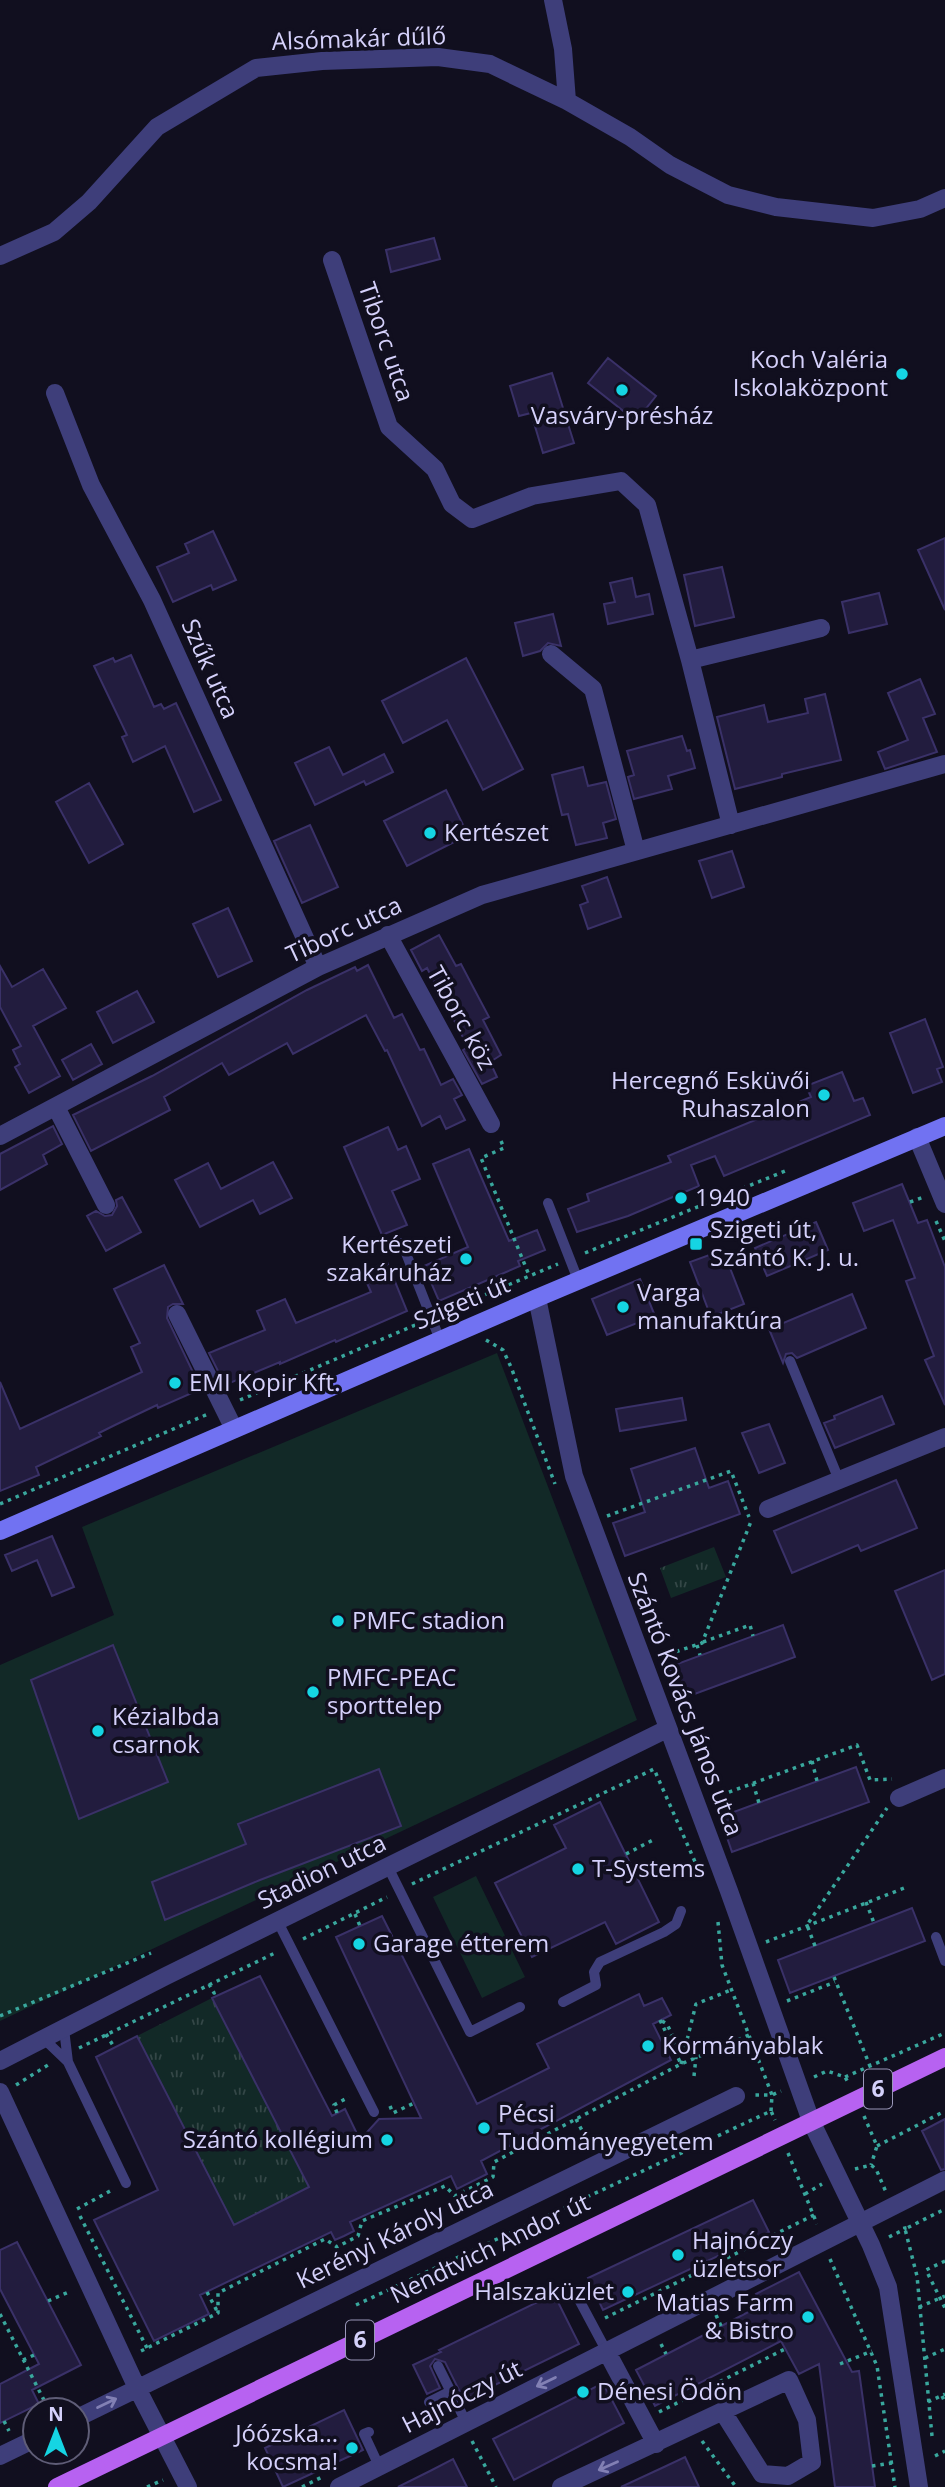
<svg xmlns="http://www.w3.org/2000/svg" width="945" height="2487" font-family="'Open Sans',sans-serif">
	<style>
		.park { fill: url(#park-tufts) }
		.pitch { fill: #122927 }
		.building { fill: #221c3e; stroke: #3a3168; stroke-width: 2 }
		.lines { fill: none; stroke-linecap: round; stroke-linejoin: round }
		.path { stroke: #39a79d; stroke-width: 3.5; stroke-dasharray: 3.5 5; stroke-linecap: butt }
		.lane { stroke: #3e3e7a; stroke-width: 10 }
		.street { stroke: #3e3e7a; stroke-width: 18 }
		.secondary { stroke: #7172f2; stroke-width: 18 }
		.primary { stroke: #b762f1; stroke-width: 18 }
		.oneway { stroke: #8280b4 }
		.poi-dot { fill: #15d5e3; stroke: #110f1f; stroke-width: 2.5 }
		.labels { text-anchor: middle; stroke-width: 7; stroke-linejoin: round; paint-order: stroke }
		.shield { fill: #110f1f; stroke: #9a97b9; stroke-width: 2 }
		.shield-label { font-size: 23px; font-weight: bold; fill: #d5d1fb }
		.street-label { font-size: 24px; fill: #d5d1fb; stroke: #110f1f }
		.poi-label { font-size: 24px; fill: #d5d1fb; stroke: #110f1f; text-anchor: start }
	</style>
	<defs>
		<pattern id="park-tufts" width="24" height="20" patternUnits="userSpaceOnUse" patternTransform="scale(1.75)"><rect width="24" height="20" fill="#122927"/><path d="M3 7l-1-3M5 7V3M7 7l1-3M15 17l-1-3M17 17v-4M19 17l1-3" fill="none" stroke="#344747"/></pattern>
	</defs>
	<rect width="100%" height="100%" fill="#110f1f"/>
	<path class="park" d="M714,1547L726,1577L671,1598L660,1568Z
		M212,1998L309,2187L234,2225L137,2036Z"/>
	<path class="pitch" d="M497,1353L637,1720L0,2021V1665L114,1615L82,1527Z
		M476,1876L525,1977L482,1998L433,1897Z"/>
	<path class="building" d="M434,238L440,259L391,272L386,250Z
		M608,358L656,396L636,421L588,383Z
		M552,373L574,443L543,453L531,413L519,416L510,386Z
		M213,531L236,580L213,590L211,585L173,602L157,567L189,553L185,544Z
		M945,538V610L918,550Z
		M722,567L734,617L695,626L684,575Z
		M632,578L636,597L649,594L653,614L608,624L604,604L615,602L610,583Z
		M879,593L887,624L849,633L842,602Z
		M553,614L561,646L548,643L540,651L523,656L515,623Z
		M131,655L154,707L161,704L164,709L176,703L221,800L194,812L165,746L133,762L122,737L127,735L94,666L113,658L115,662Z
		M466,658L523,769L483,790L447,720L403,743L382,701Z
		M920,679L935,714L923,718L937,752L885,769L878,752L908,740L888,693Z
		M825,694L841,760L782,774V777L735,789L717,717L764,705L768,722L808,713L805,699Z
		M682,736L687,751L690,750L695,768L668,776L672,789L634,799L628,777L634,775L627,751Z
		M329,747L343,775L384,754L393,772L366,785L364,781L315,805L295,763Z
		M583,767L588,786L606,782L616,819L603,823L607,838L576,845L568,814L562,815L552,775Z
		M89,783L123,844L89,863L56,802Z
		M446,790L468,835L407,866L384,821Z
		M310,825L338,887L302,903L274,841Z
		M732,851L744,887L712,898L699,861Z
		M607,877L621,917L588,929L580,905L588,902L582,886Z
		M228,908L252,961L218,977L193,924Z
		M439,935L456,966L461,964L472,985L489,1017L483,1020L501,1055L490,1062L497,1077L482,1084L463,1050L468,1047L427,968L422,971L411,950Z
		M368,965L394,1018L402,1014L420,1050L424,1049L441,1085L453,1079L462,1095L454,1099L465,1120L446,1129L440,1116L422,1126L387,1050L385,1051L366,1015L293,1054L287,1043L229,1075L222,1063L164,1097L170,1110L91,1151L73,1115L152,1076L307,990L355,967L357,971Z
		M0,966L12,987L43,969L66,1008L33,1026L60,1076L29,1093L15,1067L20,1064L13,1050L21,1046L0,1007Z
		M137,991L154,1022L113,1043L97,1012Z
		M925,1019L943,1067L937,1069L942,1082L913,1093L890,1033Z
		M91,1044L102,1064L73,1080L62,1060Z
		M842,1072L854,1101L863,1098L870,1115L724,1176L715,1156L691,1165L699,1186L628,1216L577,1232L568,1209L589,1201L587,1194L671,1162L668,1156L811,1097L806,1086Z
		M53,1126L62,1144L43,1155L47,1164L0,1190V1154Z
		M388,1127L398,1150L406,1146L420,1179L392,1191L407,1225L382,1235L344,1147Z
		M469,1149L509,1241L537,1230L545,1250L518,1261L520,1266L439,1301L424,1266L468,1247L433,1164Z
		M273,1162L292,1198L260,1214L253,1200L200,1227L175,1180L208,1163L221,1189Z
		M902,1184L918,1223L927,1220L945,1267V1405L925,1360L934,1356L906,1281L915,1278L893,1220L864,1231L853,1203Z
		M122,1197L141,1232L106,1251L87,1216L96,1211L105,1216L112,1215L117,1206L116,1200Z
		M816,1222L828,1250L767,1276L755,1248Z
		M723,1250L744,1304L711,1317L690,1262Z
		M387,1262L407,1311L336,1342L335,1340L280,1364V1362L225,1385L209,1353L265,1330L257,1311L285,1299L296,1323L371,1292L362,1272Z
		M164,1265L183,1304H173L168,1307L167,1318L201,1389L158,1408L157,1405L115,1425L99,1433L101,1436L36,1467L39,1475L0,1491V1382L20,1429L142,1372L131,1347L140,1343L114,1289Z
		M640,1279L655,1316L607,1335L592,1299Z
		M852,1294L866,1328L797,1358L792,1353L786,1354L783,1363L769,1329Z
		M882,1396L894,1424L835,1448L824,1423L835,1419L834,1416Z
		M682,1398L686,1420L620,1431L616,1409Z
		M769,1424L785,1463L759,1473L742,1433Z
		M695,1448L709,1488L728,1481L740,1514L625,1556L613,1523L645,1512L631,1469Z
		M896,1480L917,1528L861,1551L858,1545L792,1573L774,1531Z
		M52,1536L74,1587L52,1596L37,1560L12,1571L5,1555Z
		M945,1570V1674L932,1680L895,1591Z
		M783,1625L795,1657L681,1699L669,1667Z
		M113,1645L168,1782L79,1819L31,1680Z
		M856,1767L869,1802L732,1852L720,1817Z
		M379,1769L401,1826L260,1880L165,1920L152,1882L246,1844L238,1824Z
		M600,1802L659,1922L616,1944L605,1922L532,1957L495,1883L566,1848L554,1825Z
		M912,1908L925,1941L790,1993L778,1960Z
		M382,1916L477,2104L549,2068L537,2044L639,1994L644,2006L662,1998L671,2015L653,2024L671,2060L481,2161L487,2174L457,2189L451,2176L350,2222L354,2231L344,2236L335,2240L331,2232L200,2295L209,2314L154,2341L94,2220L158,2190L96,2057L137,2036L234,2225L309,2187L212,1998L260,1976L332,2116L345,2109L360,2140L379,2119L421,2118L336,1937Z
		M945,2119V2169L941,2170L922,2131Z
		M753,2200L769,2232L603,2310L588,2278Z
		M17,2242L81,2365L32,2390L39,2404L0,2423V2384L39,2364L0,2289V2250Z
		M799,2272L852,2372L859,2371L875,2487H835L819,2364L799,2374L781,2341L655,2406L636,2370L762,2305L756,2294Z
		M554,2294L579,2344L464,2400L445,2362L435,2359L430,2366L440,2388L427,2394L413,2365L441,2352L439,2350Z
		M603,2383L624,2423L514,2480L493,2439Z
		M344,2410L363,2450L283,2487L265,2448Z
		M685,2457L699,2487H621L664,2467Z
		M453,2459L467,2487H398L430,2471Z"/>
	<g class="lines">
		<path class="path" d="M501,1141L504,1148L481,1158L529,1275
			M910,1202L924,1197
			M936,1221L945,1241
			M585,1253L785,1171
			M446,1311L558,1264
			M486,1340L503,1350L511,1367L555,1484
			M240,1400L420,1323
			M0,1504L208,1414
			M607,1516L731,1471L749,1517
			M703,1642L750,1625L753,1636
			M697,1645L700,1655
			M660,1657L702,1643L752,1519
			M812,1761L817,1781
			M753,1783L759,1803
			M713,1798L857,1745L870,1780L892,1779
			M626,1854L653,1840
			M412,1884L654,1769L700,1873
			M866,1902L874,1923
			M355,1914L360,1926
			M718,1922L722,1965L772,2095H755
			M303,1939L387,1897
			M766,1942L907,1887
			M815,1946L807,1925L887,1808
			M834,1977L870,2066
			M209,1984L214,1993L220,1991
			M787,2001L835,1982
			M0,2016L151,1953
			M660,2020L680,2062
			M662,2021L667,2024L682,2056
			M106,2034L114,2047
			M79,2048L277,1952
			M681,2064L696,2004L731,1990
			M694,2076L696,2057
			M814,2077L827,2071L845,2077L849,2084
			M845,2077L945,2033
			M16,2085L48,2065
			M390,2106L393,2113L414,2103
			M771,2111L772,2095L781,2091
			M337,2113L334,2105L349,2097
			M864,2116L877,2146L871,2165
			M576,2119L590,2146
			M877,2146L945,2111
			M788,2153L817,2224
			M855,2169L871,2165L876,2169L886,2192
			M805,2194L822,2184
			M77,2209L112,2190
			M80,2216L147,2348
			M889,2237L905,2229L904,2224
			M830,2259L877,2366L895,2487
			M945,2261L926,2270L945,2308
			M207,2292L217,2311
			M752,2297L757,2308
			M48,2301L71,2291
			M356,2305L771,2111L775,2120
			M919,2307L945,2296
			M0,2314L49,2410
			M716,2315L721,2326
			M605,2318L814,2215
			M661,2344L666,2354
			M141,2351L218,2313V2293L325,2239L337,2247L358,2236L362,2221L445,2186L455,2196L493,2177L494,2162L681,2064L749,2035
			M925,2358L945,2349
			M23,2360L34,2355
			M840,2364L872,2351
			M942,2396L945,2402
			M928,2402L945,2394
			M48,2410L65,2402
			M659,2412L785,2349
			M4,2421L9,2431
			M932,2436L917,2276L905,2229L945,2209
			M472,2441L496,2487
			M702,2441L736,2487
			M935,2456L945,2451
			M872,2466L892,2463
			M147,2487L163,2480
			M302,2487L324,2476"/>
		<path class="lane" d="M548,1203L578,1280
			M402,1243L440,1340
			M790,1361L839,1480
			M388,1867L470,2032L520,2007
			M278,1922L374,2112
			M936,1937L945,1961
			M563,2002L596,1985L594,1972L600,1962L664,1932L676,1924L681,1911
			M64,2029L68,2062L126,2183
			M44,2039L68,2062
			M576,2294L607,2352
			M438,2366L466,2422
			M429,2402L451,2391
			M369,2432L364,2434L379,2466"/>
		<path class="street" d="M553,0L563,49L567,101L630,137L670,165L728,195L776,207L873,218L920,209L945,198
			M0,256L54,232L89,202L157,127L256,68L322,61L438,57L490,64L567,101
			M332,260L389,427L435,469L452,504L472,519L532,496L621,481L647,505L690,660L731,825
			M55,393L91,485L152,600L318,967
			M551,654L593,689L636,851
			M690,660L821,628
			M388,935L491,1124
			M56,1107L106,1205
			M0,1136L318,967L482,895L945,764
			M917,1137L945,1204
			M537,1298L574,1476L729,1891L811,2121L871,2245L888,2287L919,2487
			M177,1314L234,1429
			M768,1509L945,1437
			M899,1798L945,1778
			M0,2061L166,1976L667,1729
			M0,2092L137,2388L188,2487
			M607,2352L656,2444
			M77,2418L736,2096
			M0,2456L35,2439
			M339,2487L945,2180
			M561,2487L789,2380L807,2420L812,2462L788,2476L762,2474L723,2412"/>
		<path class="secondary" d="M0,1531L537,1298L945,1126"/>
		<path class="primary" d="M57,2487L945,2057"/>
	</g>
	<defs><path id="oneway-shaft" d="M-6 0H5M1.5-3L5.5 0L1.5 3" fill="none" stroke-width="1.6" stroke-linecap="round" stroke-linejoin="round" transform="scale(1.75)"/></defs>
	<g class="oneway">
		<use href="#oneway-shaft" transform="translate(546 2382) rotate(154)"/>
		<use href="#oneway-shaft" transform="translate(107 2403) rotate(-26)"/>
		<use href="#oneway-shaft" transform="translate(608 2466) rotate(156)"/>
	</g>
	<g class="poi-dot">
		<circle cx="902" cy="374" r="7"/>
		<circle cx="622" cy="390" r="7"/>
		<circle cx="430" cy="833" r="7"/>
		<circle cx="824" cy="1095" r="7"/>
		<circle cx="681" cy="1198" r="7"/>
		<rect x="689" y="1237" width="14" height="14" rx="3.5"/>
		<circle cx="466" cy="1259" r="7"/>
		<circle cx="623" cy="1307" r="7"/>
		<circle cx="175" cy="1383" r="7"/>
		<circle cx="338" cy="1621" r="7"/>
		<circle cx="313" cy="1692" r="7"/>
		<circle cx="98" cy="1731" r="7"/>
		<circle cx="578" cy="1869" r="7"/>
		<circle cx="359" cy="1944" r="7"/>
		<circle cx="648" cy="2046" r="7"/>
		<circle cx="484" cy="2128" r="7"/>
		<circle cx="387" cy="2140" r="7"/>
		<circle cx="678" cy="2255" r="7"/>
		<circle cx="628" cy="2292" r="7"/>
		<circle cx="808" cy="2317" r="7"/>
		<circle cx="583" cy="2392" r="7"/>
		<circle cx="352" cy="2448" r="7"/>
	</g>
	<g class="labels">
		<g class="shield">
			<rect x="864" y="2069.5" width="28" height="39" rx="5"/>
			<rect x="346" y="2320.5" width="28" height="39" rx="5"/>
		</g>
		<g class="shield-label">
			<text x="878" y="2097">6</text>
			<text x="360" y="2348">6</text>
		</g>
		<g class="street-label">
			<text transform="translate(359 39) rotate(-2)" y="8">Alsómakár dűlő</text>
			<text transform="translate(386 342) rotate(71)" y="8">Tiborc utca</text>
			<text transform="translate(210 669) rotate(66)" y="8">Szűk utca</text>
			<text transform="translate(344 930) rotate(-25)" y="8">Tiborc utca</text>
			<text transform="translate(461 1018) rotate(61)" y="8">Tiborc köz</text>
			<text transform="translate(462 1303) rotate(-23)" y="8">Szigeti út</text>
			<text transform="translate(685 1704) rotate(69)" y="8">Szántó Kovács János utca</text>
			<text transform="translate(322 1872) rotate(-26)" y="8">Stadion utca</text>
			<text transform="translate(395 2235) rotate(-26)" y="8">Kerényi Károly utca</text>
			<text transform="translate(490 2249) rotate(-26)" y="8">Nendtvich Andor út</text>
			<text transform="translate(462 2397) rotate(-27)" y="8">Hajnóczy út</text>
		</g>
		<g class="poi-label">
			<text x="888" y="368" text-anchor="end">Koch Valéria<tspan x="888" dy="28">Iskolaközpont</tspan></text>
			<text x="622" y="424" text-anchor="middle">Vasváry-présház</text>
			<text x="444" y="841">Kertészet</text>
			<text x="810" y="1089" text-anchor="end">Hercegnő Esküvői<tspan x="810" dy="28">Ruhaszalon</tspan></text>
			<text x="695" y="1206">1940</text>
			<text x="710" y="1238">Szigeti út,<tspan x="710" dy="28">Szántó K. J. u.</tspan></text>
			<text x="452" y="1253" text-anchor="end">Kertészeti<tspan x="452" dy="28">szakáruház</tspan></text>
			<text x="637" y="1301">Varga<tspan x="637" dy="28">manufaktúra</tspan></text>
			<text x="189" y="1391">EMI Kopir Kft.</text>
			<text x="352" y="1629">PMFC stadion</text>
			<text x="327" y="1686">PMFC-PEAC<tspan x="327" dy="28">sporttelep</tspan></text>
			<text x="112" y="1725">Kézialbda<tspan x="112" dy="28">csarnok</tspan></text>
			<text x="592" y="1877">T-Systems</text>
			<text x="373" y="1952">Garage étterem</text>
			<text x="662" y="2054">Kormányablak</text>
			<text x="498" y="2122">Pécsi<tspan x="498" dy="28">Tudományegyetem</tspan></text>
			<text x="373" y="2148" text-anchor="end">Szántó kollégium</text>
			<text x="692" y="2249">Hajnóczy<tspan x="692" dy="28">üzletsor</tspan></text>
			<text x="614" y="2300" text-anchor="end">Halszaküzlet</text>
			<text x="794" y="2311" text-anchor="end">Matias Farm<tspan x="794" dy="28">&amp; Bistro</tspan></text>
			<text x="597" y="2400">Dénesi Ödön</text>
			<text x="338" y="2442" text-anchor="end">Jóózska...<tspan x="338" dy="28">kocsma!</tspan></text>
		</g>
	</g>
	<g transform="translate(56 2431)"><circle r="33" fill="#110f1f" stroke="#5f5d77" stroke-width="2"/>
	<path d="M0-5L12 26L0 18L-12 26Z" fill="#15d5e3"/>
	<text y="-10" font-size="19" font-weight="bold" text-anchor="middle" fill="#d5d1fb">N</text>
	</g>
</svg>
